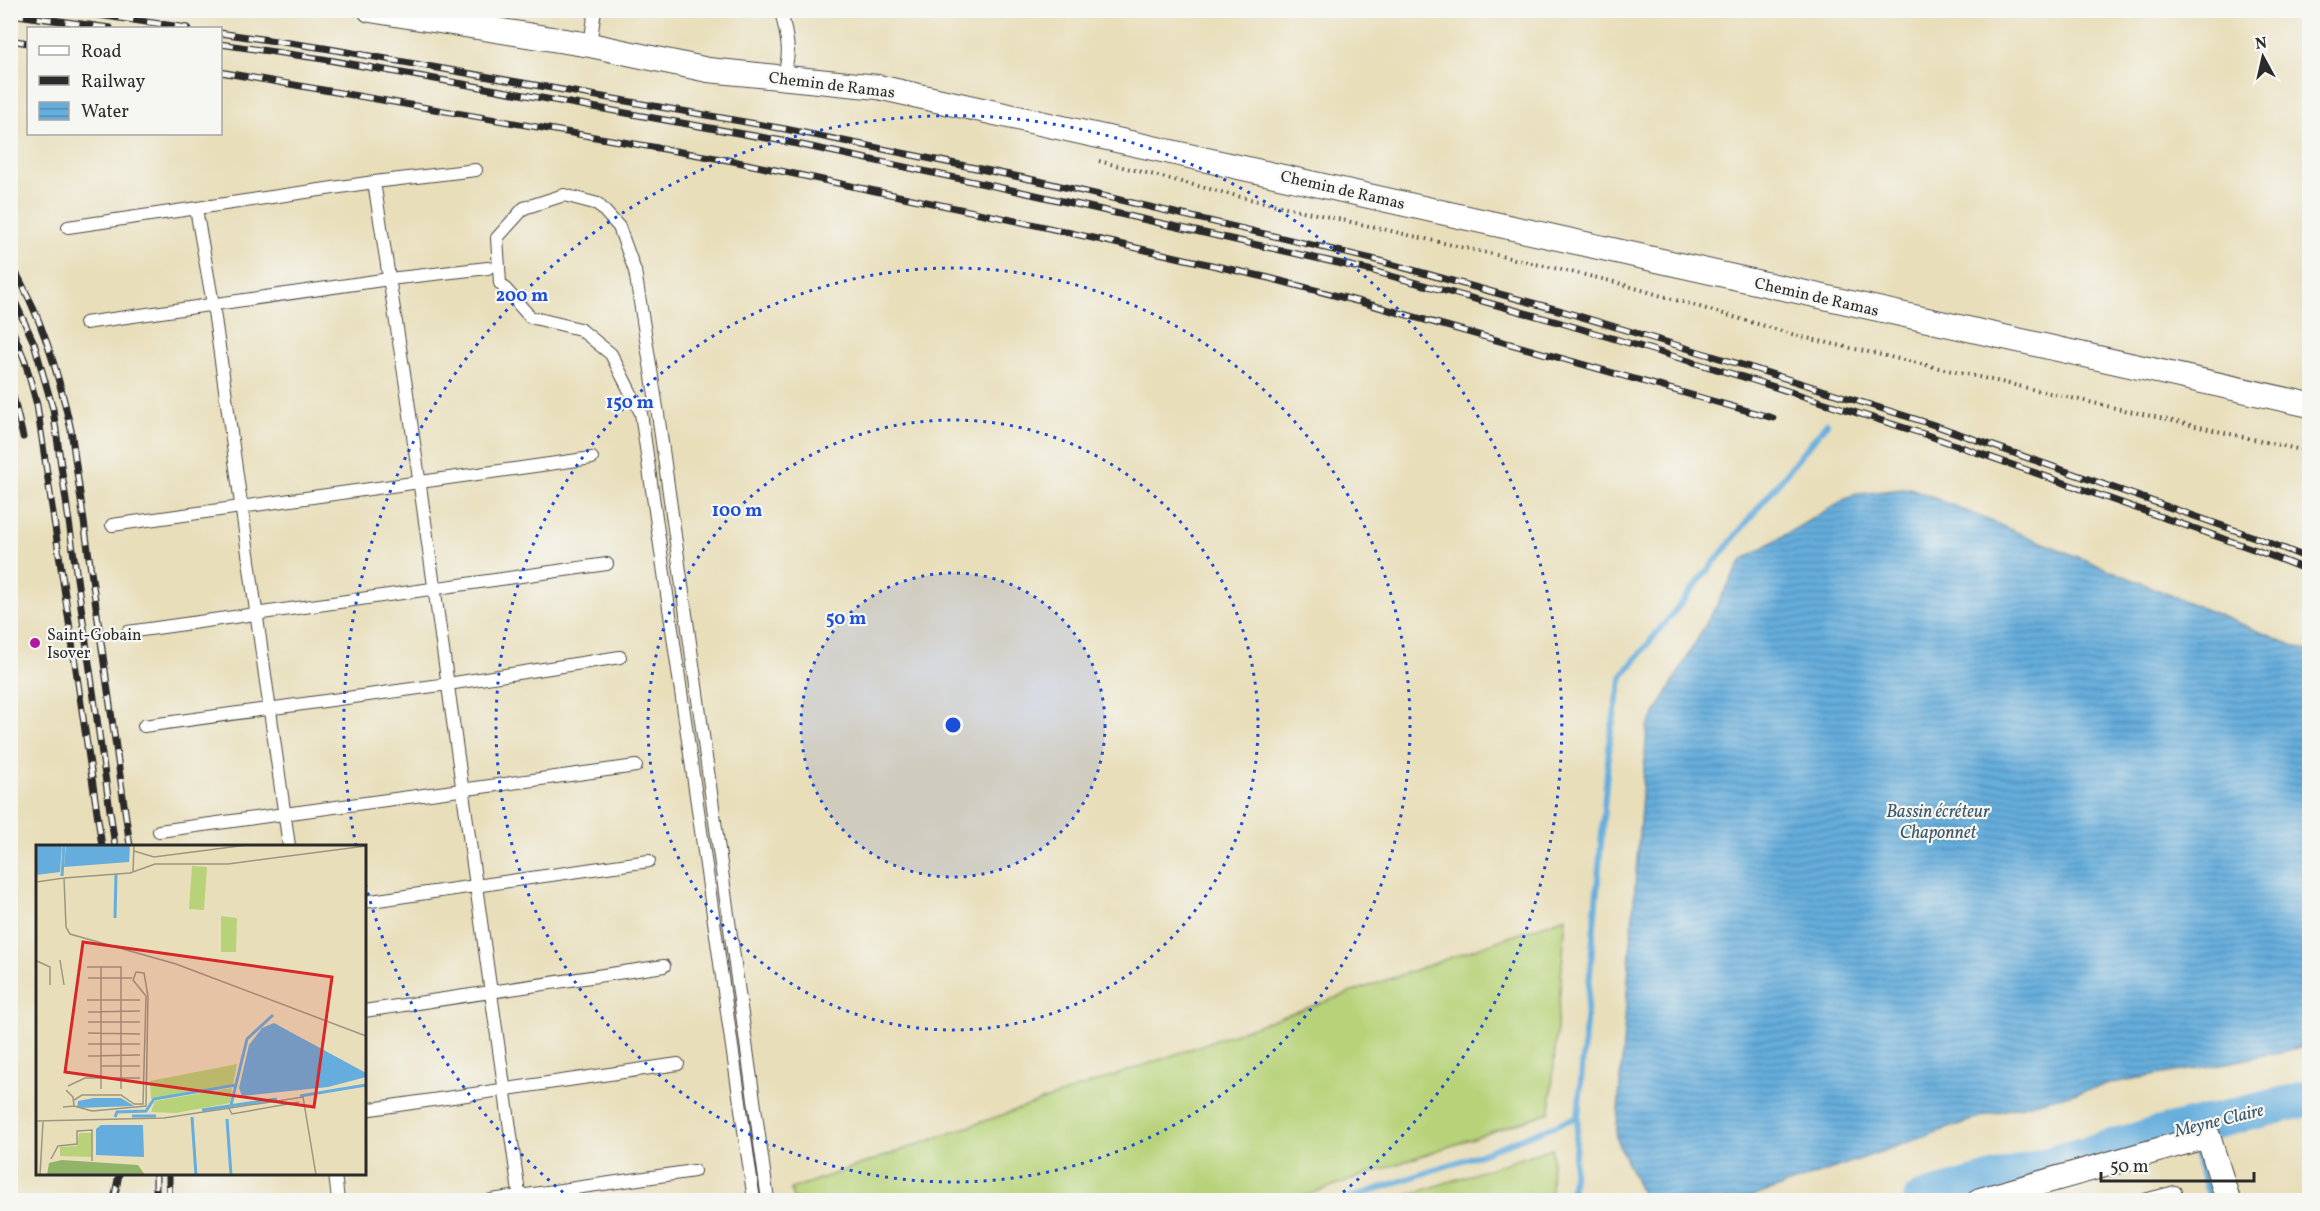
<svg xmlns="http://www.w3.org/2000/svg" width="2320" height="1211" font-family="Vollkorn,serif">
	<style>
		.grass { fill: #b7d278; stroke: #717e52; stroke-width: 1.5 }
		.water { fill: url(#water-rules); stroke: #486c84; stroke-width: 1.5 }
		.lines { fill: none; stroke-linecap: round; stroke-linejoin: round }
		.stream { stroke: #65addc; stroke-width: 6 }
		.river { stroke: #65addc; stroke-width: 36 }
		.service-casing { stroke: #474640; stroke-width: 14 }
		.minor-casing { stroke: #474640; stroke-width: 26 }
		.path { stroke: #474640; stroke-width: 4; stroke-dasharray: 1.5 4.5; stroke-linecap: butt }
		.service { stroke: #fff; stroke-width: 12 }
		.minor { stroke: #fff; stroke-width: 24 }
		.rail-casing { stroke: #2b2b2b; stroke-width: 7 }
		.rail { stroke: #f6f6f2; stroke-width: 4.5; stroke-dasharray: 14; stroke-linecap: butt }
		.ring { fill: none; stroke: #1d4ed8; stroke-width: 3; stroke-dasharray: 3 6 }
		.poi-dot { fill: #b5179e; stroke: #f6f6f2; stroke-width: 2 }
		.labels { text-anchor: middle; stroke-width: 4.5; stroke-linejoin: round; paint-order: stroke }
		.street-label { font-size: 16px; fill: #2b2b2b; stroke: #f6f6f2 }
		.poi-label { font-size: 16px; fill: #2b2b2b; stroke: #f6f6f2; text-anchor: start }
		.water-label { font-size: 18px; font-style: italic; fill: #3f5869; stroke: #f6f6f2 }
		.inset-river { fill: none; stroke: #65addc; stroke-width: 3 }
		.inset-road { fill: none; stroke: #9c9681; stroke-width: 1.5 }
		.view { fill: #d62828; fill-opacity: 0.15; stroke: #d62828; stroke-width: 3 }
		.inset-edge { fill: none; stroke: #2b2b2b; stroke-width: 3 }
		.centre { fill: #1d4ed8; stroke: #f6f6f2; stroke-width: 3 }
		.ring-label { font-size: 18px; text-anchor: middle; font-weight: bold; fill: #1d4ed8; stroke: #f6f6f2; stroke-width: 4.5; stroke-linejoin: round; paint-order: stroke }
	</style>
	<defs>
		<pattern id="water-rules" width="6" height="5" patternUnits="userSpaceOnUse" patternTransform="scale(1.5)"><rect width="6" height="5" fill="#65addc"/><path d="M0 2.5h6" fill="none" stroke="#538db3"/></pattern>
	</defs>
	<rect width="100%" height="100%" fill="#f6f6f2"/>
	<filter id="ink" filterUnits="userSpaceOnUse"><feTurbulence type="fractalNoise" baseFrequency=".0167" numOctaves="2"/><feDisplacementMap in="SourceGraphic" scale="12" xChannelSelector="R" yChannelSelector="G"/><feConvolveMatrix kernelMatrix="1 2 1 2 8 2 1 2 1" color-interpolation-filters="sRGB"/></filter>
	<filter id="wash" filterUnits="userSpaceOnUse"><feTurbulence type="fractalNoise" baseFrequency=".008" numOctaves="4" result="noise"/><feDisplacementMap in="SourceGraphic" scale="24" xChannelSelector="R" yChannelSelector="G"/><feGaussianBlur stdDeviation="1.35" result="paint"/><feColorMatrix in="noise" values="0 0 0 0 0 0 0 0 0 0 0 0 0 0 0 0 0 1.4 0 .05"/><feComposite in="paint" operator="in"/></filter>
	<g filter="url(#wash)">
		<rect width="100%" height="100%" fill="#e8deba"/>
		<path class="grass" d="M1566,917L1550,1112L1292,1200H793L791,1189Z
			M1552,1148L1551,1200H1393Z"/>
		<path class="water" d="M1910,488L2309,652V1046L2222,1064L2122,1081L1986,1115L1743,1200H1644L1616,1138L1647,728L1742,560L1852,495Z"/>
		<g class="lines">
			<path class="stream" d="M2195,1154L2211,1200
				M1345,1200L1472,1157L1577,1117
				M1571,1200L1610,736L1622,676L1827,423"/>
			<path class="river" d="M1921,1200L2144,1138L2310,1098"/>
		</g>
	</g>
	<g filter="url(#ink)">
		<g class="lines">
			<g class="service-casing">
				<path id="service" d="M781,10C786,36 793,53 782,77
					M590,45L595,10
					M374,182L476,170
					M196,209L213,304L289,846
					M68,227L374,182L406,386L520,1200
					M85,323L389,279L488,268
					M112,525L592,458
					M128,632L607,564
					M144,726L448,684L620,657
					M159,831L636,766
					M364,902L649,861
					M364,1011L664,966
					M364,1110L678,1064
					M335,1174L338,1200
					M491,1200L694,1171
					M754,1200L641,413L611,354L580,329L530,317L500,283L497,238L524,208L564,195L598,204L619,227L635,271L658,414L768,1200
					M2144,1200L2175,1192"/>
			</g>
			<g class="minor-casing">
				<path id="minor" d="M370,10L590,45L708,70L878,87L2310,405
					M1980,1200L2208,1136L2228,1200"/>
			</g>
			<path class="path" d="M1099,161L1241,197L1611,281L1802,337L2310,452"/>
			<use href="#service" class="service"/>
			<use href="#minor" class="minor"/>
			<g class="rail-casing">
				<path id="rail" d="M64,10L188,28
					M10,14L110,28
					M220,33L324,48L785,129L1039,181L1376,260L1562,311L1746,366L1931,424L2260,539L2310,559
					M10,40L28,43
					M220,44L323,59L783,141L1031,194L1373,271L1558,322L1743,377L1927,435L2256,550L2310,571
					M220,72L733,161L1031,224L1269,278L1368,304L1773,418
					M10,262C41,315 58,371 71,430L130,846
					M10,291L34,343L53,409L115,846
					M10,324L25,361L37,405L102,846
					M10,383L23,437
					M156,1174V1200
					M114,1200L119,1174
					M169,1200V1174"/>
			</g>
			<use href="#rail" class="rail"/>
		</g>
	</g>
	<circle cx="953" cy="725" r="152" fill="#1d4ed8" fill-opacity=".12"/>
	<g class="ring">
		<circle cx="953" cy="725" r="152"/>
		<circle cx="953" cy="725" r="305"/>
		<circle cx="953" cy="725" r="457"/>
		<path d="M570 1198A609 609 0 0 1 365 883M356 846A609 609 0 1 1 1336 1198"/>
	</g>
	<circle class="poi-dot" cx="35" cy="643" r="6"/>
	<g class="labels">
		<g class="street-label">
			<text transform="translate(832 84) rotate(7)" y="6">Chemin de Ramas</text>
			<text transform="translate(1343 189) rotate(13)" y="6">Chemin de Ramas</text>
			<text transform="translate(1817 296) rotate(13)" y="6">Chemin de Ramas</text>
		</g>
		<g class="poi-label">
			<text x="47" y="640">Saint-Gobain<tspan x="47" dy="18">Isover</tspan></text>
		</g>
		<g class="water-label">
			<text x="1938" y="817">Bassin écréteur<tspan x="1938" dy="21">Chaponnet</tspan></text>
			<text transform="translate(2219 1120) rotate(-14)" y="6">Meyne Claire</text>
		</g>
	</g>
	<g transform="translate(36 845)">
		<rect width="330" height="330" fill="#e8deba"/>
		<path d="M156,21L171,22L168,65L153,64ZM185,71L201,73L200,107H185ZM201,219L197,239L115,254L114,236ZM196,243L194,258L140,268L115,267L119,256ZM43,288H56L55,312L24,311V302L41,301Z" fill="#b7d278"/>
		<path d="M26,315L102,320L109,330H11L13,318Z" fill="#91b468"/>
		<path d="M0,0H26L24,27L0,30ZM30,0H94L93,17L28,22ZM238,178L330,228V232L292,242L206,251L203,243L213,200L226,183ZM58,253H85L98,261L41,263L42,256ZM65,280H107L108,312L60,310V284Z" fill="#65addc"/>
		<path class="inset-river" d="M26,31L28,0M79,73L80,29M264,251L330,240M195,260L211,194L237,170M166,265L241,254M96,271H120M79,272L81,267L110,266L118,254L200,240M156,272L160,330M191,274L195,330"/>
		<path class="inset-road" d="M98,6L118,12L211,0M97,27L98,0M28,33L94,28L119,19H192L330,1M0,37L28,33L30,82L34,89L140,119L330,191M24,115L28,140M1,116L14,122V140M51,122H85V244M65,122V244M52,133H96M51,155H104M52,167L104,166M52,177H104M52,188L104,189M52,199H104M52,211L104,210M65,221H104M32,241L49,233H104M38,255L46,250H85L98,259H107L110,151L97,135L100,127L108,128L112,151L110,261L56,266L38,261M27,262L38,261L37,252L30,245M192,262L196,269L263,257M0,276L128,273L267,252L280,330M15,314L22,301L41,299V286L56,285V316M4,330L7,277"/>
		<path class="view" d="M47,97L296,132L278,262L29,227Z"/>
		<rect width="330" height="330" class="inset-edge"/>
	</g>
	<circle cx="953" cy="725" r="9" class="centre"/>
	<g class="ring-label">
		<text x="522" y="301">200 m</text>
		<text x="630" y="408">150 m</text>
		<text x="737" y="516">100 m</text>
		<text x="846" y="624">50 m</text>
	</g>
	<rect width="2320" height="1211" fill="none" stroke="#f6f6f2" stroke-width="36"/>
	<rect x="27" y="27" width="195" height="108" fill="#f6f6f2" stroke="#a5a5a2" stroke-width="1.5"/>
	<rect x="39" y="46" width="30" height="9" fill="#ffffff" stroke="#a5a5a2" stroke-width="1.5"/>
	<text x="81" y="57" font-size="18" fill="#2b2b2b">Road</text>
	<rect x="39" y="76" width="30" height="9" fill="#2b2b2b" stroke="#a5a5a2" stroke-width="1.5"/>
	<text x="81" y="87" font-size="18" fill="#2b2b2b">Railway</text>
	<rect x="39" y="102" width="30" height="18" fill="url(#water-rules)" stroke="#a5a5a2" stroke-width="1.5"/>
	<text x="81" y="117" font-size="18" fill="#2b2b2b">Water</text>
	<g transform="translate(2263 57) rotate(352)" stroke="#f6f6f2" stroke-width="4.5" paint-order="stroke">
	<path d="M0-4.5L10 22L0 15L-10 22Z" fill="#2b2b2b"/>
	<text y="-9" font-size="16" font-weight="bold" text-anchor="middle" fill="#2b2b2b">N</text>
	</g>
	<path d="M2101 1172v9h153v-9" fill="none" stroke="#2b2b2b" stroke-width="3"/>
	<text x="2110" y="1172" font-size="18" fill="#2b2b2b" stroke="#f6f6f2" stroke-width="4.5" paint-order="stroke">50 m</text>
</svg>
